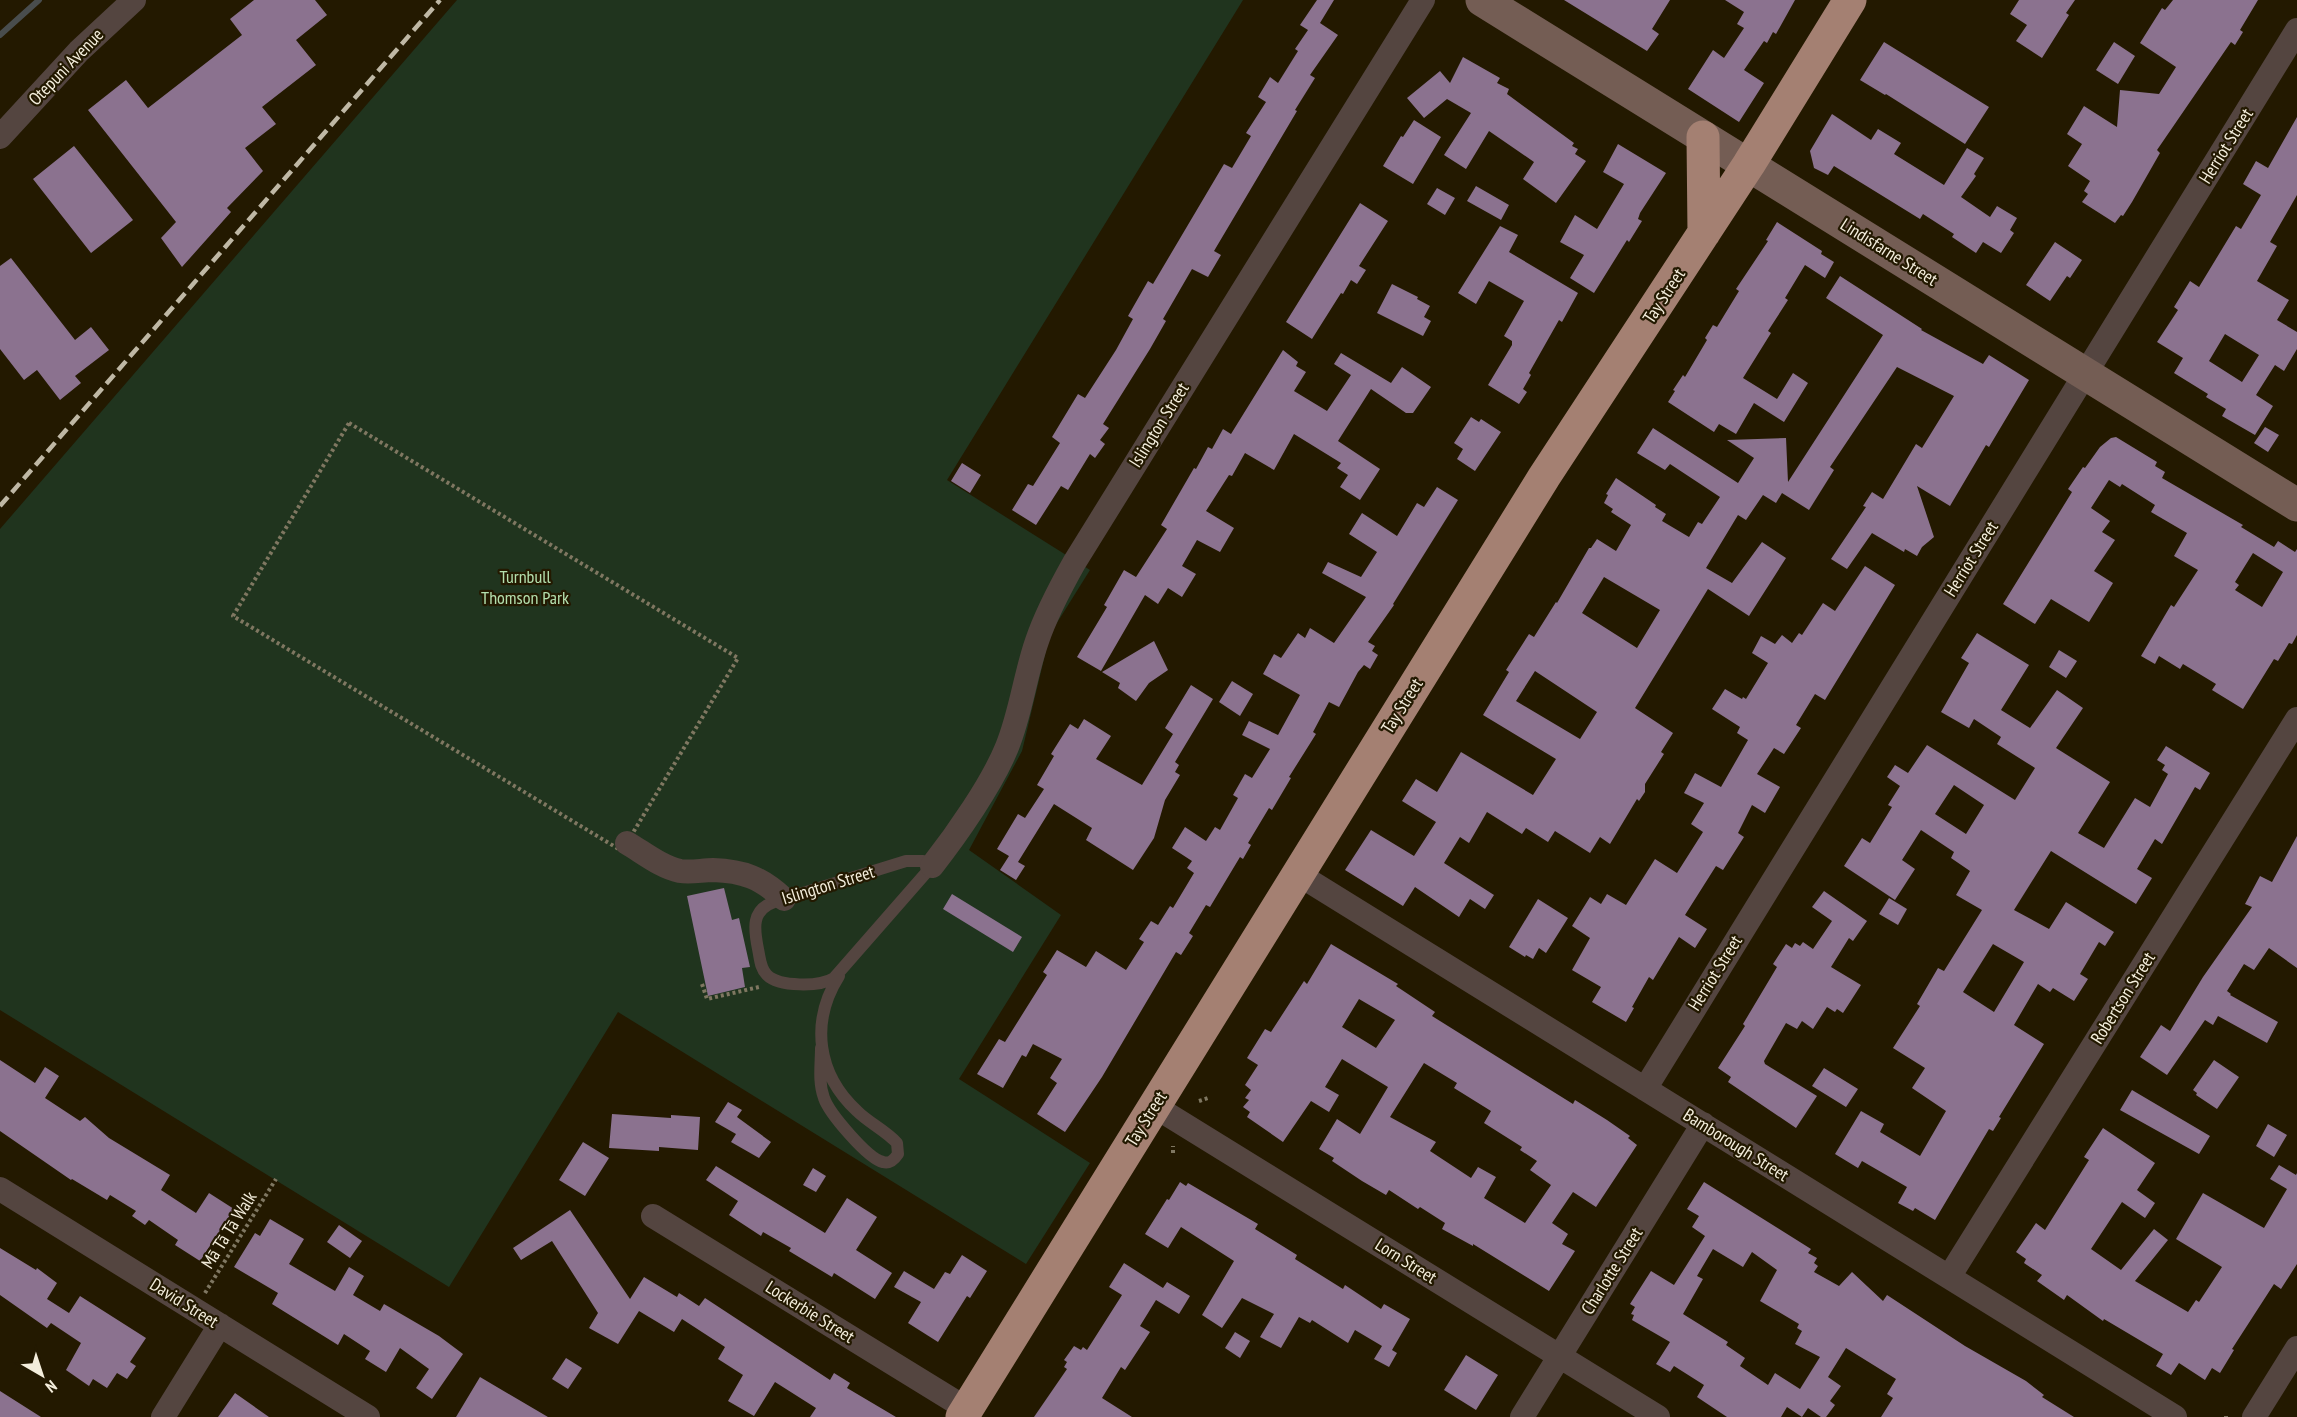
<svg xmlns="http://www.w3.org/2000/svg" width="2297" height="1417" font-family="'PT Sans Narrow',sans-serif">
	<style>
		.green { fill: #20341e }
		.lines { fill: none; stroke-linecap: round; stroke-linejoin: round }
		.stream { stroke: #494d4d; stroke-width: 6 }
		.building { fill: #8b728f; fill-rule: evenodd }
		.path { stroke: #7f7761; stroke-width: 4; stroke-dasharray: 3 3; stroke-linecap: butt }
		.lane { stroke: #544540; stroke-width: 12 }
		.street { stroke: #544540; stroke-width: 24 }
		.secondary { stroke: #745d54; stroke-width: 33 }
		.highway { stroke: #a48072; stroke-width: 33 }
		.rail { stroke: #bfb8a5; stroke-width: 4.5; stroke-dasharray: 12 6; stroke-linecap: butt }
		.labels { text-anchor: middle; stroke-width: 4.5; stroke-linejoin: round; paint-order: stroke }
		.street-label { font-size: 18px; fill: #f4eedc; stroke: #231900 }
		.park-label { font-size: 18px; fill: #b4e0ae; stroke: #231900 }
	</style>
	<rect width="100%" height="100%" fill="#231900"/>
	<path class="green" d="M457,0H1243L947,480L1090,570L1050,634L1022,751L969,850L1061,915L959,1079L1090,1163L1026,1264L618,1012L449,1287L0,1010V529Z"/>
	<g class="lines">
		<path class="stream" d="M0,35L39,0"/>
	</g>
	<path class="building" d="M254,0H315L327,15L296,40L316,65L262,107L276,124L245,148L263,171L227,208L231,212L182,267L161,238L176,222L88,110L126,80L148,108L242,35L230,19Z
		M1317,0H1334L1320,23L1338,35L1310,75L1315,78L1295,110L1297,111L1214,251L1221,255L1208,277L1192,269L1163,319L1166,321L1150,349L1103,424L1109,428L1100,440L1105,444L1095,458L1090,454L1068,490L1061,486L1036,525L1012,510L1028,484L1033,486L1060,443L1052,437L1078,394L1085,398L1116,350L1133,319L1128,316L1148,281L1153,284L1224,164L1232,168L1251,136L1246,133L1266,102L1258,97L1270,77L1278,83L1298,51L1295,49L1308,30L1300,25Z
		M1564,0H1670L1652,29L1659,34L1647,51Z
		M1725,0H1795L1776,34L1773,32L1767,43L1764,41L1744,70L1764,83L1739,122L1688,89L1713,50L1724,58L1744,28L1737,24L1744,12Z
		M2019,0H2075L2066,13L2069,15L2042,58L2016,41L2027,25L2010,14Z
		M2173,0H2258L2240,30L2243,32L2235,45L2231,42L2157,150L2160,153L2132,202L2123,216L2121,215L2115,223L2082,202L2088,194L2084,191L2090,181L2068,166L2082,144L2067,134L2084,106L2117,127L2120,90L2159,94L2176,67L2140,43L2162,8L2165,10Z
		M1884,42L1989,107L1965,144L1886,94L1885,95L1860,80Z
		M2114,42L2135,56L2118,84L2096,70Z
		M1463,57L1500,78L1497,83L1509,89L1507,94L1574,143L1572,146L1578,149L1575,154L1586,161L1556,203L1523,179L1534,162L1489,131L1466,169L1444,155L1471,113L1447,99L1424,118L1407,98L1440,71L1450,83Z
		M1832,114L1871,140L1878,129L1901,143L1894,154L1944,185L1967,148L1984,158L1974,174L1976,176L1961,197L1990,217L1997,206L2017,218L2010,230L2014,233L2001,253L1983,242L1976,253L1952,237L1954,234L1923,214L1920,219L1834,166L1828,175L1814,168L1810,151Z
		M2297,117V195L2270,242L2277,246L2257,281L2289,300L2277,320L2297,332V349L2284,371L2275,365L2256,395L2273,406L2255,435L2222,416L2226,409L2206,397L2208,394L2174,373L2183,358L2157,342L2178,310L2174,307L2190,281L2199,287L2236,226L2241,229L2261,195L2243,184L2256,161L2268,168ZM2225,334L2259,355L2242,382L2209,361Z
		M1414,120L1441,137L1413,184L1383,166L1401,136L1403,137Z
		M1618,144L1666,173L1640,213L1638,219L1642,221L1629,242L1627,240L1594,293L1570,278L1584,255L1560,242L1575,215L1597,229L1624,184L1603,172Z
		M74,146L133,220L91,253L33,179Z
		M1476,186L1509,205L1501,220L1467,201Z
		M1437,188L1455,198L1445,215L1427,204Z
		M1360,203L1388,221L1359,266L1366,270L1357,284L1351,280L1343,294L1341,293L1312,339L1286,322Z
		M1777,222L1822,251L1821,254L1834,262L1825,278L1805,265L1785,298L1788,300L1768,331L1771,333L1743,378L1777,399L1793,373L1808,383L1784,422L1754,403L1736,434L1719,424L1714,432L1668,402L1675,391L1673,390L1683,375L1685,377L1707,340L1705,338L1713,325L1717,327L1739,291L1736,289L1768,241L1766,240Z
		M1500,226L1518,235L1509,252L1578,293L1562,322L1559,320L1529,373L1531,375L1523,389L1527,392L1519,404L1488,385L1512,345V341L1504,336L1524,301L1489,281L1476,304L1458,293Z
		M2055,242L2082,260L2070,278L2067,276L2050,301L2026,285Z
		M11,258L75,340L91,327L109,350L75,376L81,383L60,400L37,370L24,380L0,349V266Z
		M1840,276L1922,329L1921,330L1983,364L1989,355L2029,380L1989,447L1986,445L1950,506L1917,486L1934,537L1922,547L1917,556L1905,549L1904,552L1872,533L1847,569L1831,559L1866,507L1863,506L1872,492L1883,499L1916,444L1922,448L1954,396L1897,367L1830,467L1834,470L1809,510L1782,493L1776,503L1763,495L1746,520L1738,515L1706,568L1732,583L1762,542L1786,558L1749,616L1708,589L1635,708L1673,733L1661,752L1664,754L1645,784V792L1639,801L1637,799L1610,844L1600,837L1590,853L1555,831L1548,842L1526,828L1522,834L1487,812L1469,843L1460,837L1444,863L1494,895L1485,909L1470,899L1459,917L1415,887L1403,906L1345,870L1371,830L1414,856L1436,822L1402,801L1416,779L1437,792L1461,752L1533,795L1556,759L1483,715L1509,672L1506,670L1529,634L1534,637L1556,602L1557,603L1589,548H1591L1597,539L1616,551L1631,525L1611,512L1613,509L1604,503L1608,495L1606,494L1616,478L1656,505L1655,507L1666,514L1662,521L1689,537L1698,522L1702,524L1720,497L1670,464L1665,470L1637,453L1653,428L1738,483L1754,458L1727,440L1786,438L1788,482L1883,335L1826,298ZM1604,577L1660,610L1637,648L1582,613ZM1535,671L1597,712L1580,739L1516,701Z
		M1392,284L1418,297L1417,299L1430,306L1424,317L1431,321L1423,336L1377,313Z
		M1283,350L1298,362L1296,366L1306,372L1294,391L1327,411L1351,375L1334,364L1341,353L1391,383L1402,367L1431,387L1413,413H1406L1371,389L1338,441L1380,469L1360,500L1340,487L1348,475L1337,468L1341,463L1294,434L1274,470L1245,453L1232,476L1229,475L1206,511L1234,528L1220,552L1197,540L1182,566L1196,574L1182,597L1168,588L1158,604L1145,595L1101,671L1077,657L1107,607L1104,605L1124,570L1136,577L1167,529L1161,525L1194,468L1196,469L1208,447L1212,449L1223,429L1231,434Z
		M1471,417L1479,422L1481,419L1501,432L1475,471L1457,459L1463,449L1454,443Z
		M2265,427L2279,435L2268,452L2254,443Z
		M2116,437L2157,462L2155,466L2165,472L2162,478L2243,525L2241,527L2274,547L2278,541L2295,552L2297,549V635L2292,644L2289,643L2278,661L2274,659L2243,709L2212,690L2216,684L2183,664L2180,669L2159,656L2155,664L2141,656L2171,605L2174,607L2198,570L2174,556L2187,533L2151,512L2155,505L2122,484L2120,487L2109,480L2091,508L2110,521L2102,532L2115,540L2094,571L2113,583L2089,622L2051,599L2035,624L2003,604L2072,492L2068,489L2083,467L2085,468L2100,447L2111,438ZM2253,553L2283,572L2262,607L2235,590L2239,585L2235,582Z
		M962,463L981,475L970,493L951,481Z
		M1437,487L1458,500L1393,604L1394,605L1368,642L1375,646L1372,651L1378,655L1370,669L1364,665L1358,672L1339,707L1329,702L1313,732L1316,734L1289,777L1291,778L1272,810L1269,808L1248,843L1251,845L1243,859L1240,857L1210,907L1206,905L1189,933L1193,936L1181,955L1176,952L1102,1077L1065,1132L1037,1114L1057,1083L1050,1078L1062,1059L1033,1044L1026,1057L1022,1055L1003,1088L977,1074L999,1039L1005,1042L1047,975L1043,972L1057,950L1086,967L1096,951L1126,970L1144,942L1139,939L1151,921L1158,925L1170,906L1173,908L1194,873L1187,868L1192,861L1172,848L1185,827L1206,841L1215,827L1220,830L1238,798L1233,795L1245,774L1252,778L1270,749L1242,735L1249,721L1278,735L1300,695L1263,674L1274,654L1281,658L1298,633L1305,638L1310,628L1334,643L1366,597L1322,573L1328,562L1361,577L1377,552L1349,534L1362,513L1397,536L1417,503L1424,507Z
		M1865,566L1895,585L1825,700L1815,694L1796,725L1801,728L1784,754L1774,748L1757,774L1780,787L1765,813L1752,805L1738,833L1744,837L1723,870L1716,866L1685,915L1707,929L1695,948L1679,937L1653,980L1649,977L1632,1007L1634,1008L1626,1022L1592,1002L1601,987L1572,970L1590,938L1572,926L1590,897L1601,904L1607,894L1626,905L1655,859L1677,873L1703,832L1691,824L1704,803L1684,793L1695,773L1721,787L1748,740L1737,733L1740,727L1712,709L1725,689L1742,699L1743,697L1746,699L1768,663L1752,653L1761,636L1775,644L1782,635L1792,643L1799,633L1802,635L1823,603L1835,611Z
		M1977,633L2029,665L2001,710L2030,728L2057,690L2083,708L2056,748L2110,782L2078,833L2104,848L2135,798L2150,807L2168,774L2162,770L2165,765L2157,760L2166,746L2210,773L2200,790L2195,787L2162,844L2155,839L2137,869L2152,878L2136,904L2051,851L2014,910L2049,929L2066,902L2114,932L2105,946L2099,942L2080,974L2088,979L2074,1001L2053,988L2050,992L2038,984L2014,1025L2044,1044L1999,1117L2001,1118L1993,1131L1989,1129L1935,1220L1915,1208L1913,1211L1898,1203L1907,1187L1862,1161L1858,1168L1835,1154L1861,1111L1884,1124L1880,1132L1920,1156L1946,1111L1912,1088L1925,1068L1893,1048L1920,1006L1917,1004L1938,968L1944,971L1982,910L1956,895L1970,871L1951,858L1954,852L1921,830L1902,860L1915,869L1895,900L1844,866L1862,838L1870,843L1892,807L1888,805L1900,786L1887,777L1895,765L1908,773L1927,745L2015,800L2035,768L1997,744L2001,737L1974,719L1969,728L1941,712L1969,663L1961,658ZM1954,785L1984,805L1966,834L1935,814ZM1993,944L2024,962L1994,1012L1963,992Z
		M1154,641L1168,670L1149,683L1136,701L1118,688L1120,683L1102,672Z
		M2059,650L2077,661L2066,678L2049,667Z
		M1232,681L1253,694L1240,716L1219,702Z
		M1191,685L1213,699L1175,762L1179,765L1175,772L1180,775L1165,800L1154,838L1133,870L1086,840L1092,828L1054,804L1018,862L1025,866L1016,880L1000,870L1009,856L997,849L1018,814L1025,818L1044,789L1037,785L1054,756L1051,754L1070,724L1078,729L1084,719L1111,736L1096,759L1142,785L1173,734L1165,728Z
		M2297,836V968L2269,948L2254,970L2244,964L2227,991L2231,994L2230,995L2278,1022L2267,1043L2218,1016L2213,1025L2205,1020L2167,1075L2140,1057L2161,1025L2170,1031L2203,977L2252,907L2245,904L2260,876L2272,882Z
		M724,888L732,920L739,918L750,967L742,968L745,987L708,996L687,896Z
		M1824,891L1867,921L1853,941L1849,938L1831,967L1861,985L1843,1013L1837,1009L1835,1012L1827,1007L1813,1029L1802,1021L1797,1029L1786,1023L1764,1061L1765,1064L1817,1096L1796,1128L1728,1082L1731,1077L1718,1068L1745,1026L1743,1024L1777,967L1773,964L1786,944L1792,948L1795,943L1800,946L1803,942L1813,949L1832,921L1812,907Z
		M952,894L1022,937L1013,952L943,909Z
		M1889,898L1907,909L1898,925L1879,914Z
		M1538,899L1568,918L1546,953L1539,948L1533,959L1526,955L1525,957L1509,947Z
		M1331,944L1398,984L1396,986L1435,1012L1432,1016L1573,1104L1575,1100L1607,1120L1630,1136L1628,1138L1637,1145L1596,1207L1573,1192L1552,1223L1568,1234L1562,1244L1575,1251L1549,1291L1473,1244V1246L1442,1229L1445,1223L1420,1207L1418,1209L1389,1190L1386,1195L1362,1181L1332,1161L1334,1158L1319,1149L1337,1119L1360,1134L1388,1087L1342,1059L1325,1087L1339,1095L1329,1112L1311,1101L1283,1142L1247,1117L1250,1112L1243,1107L1249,1100L1245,1098L1251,1090L1245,1085L1258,1065L1247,1058L1265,1029L1271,1032L1304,981L1307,984ZM1359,999L1395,1020L1376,1048L1342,1027ZM1424,1063L1457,1083L1454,1088L1491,1111L1484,1123L1522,1147L1520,1150L1537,1161L1530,1170L1551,1185L1525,1223L1484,1198L1496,1177L1478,1167L1471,1178L1430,1151L1436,1142L1390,1117Z
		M0,1060L35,1083L45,1067L59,1076L45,1098L80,1121L85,1117L109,1138L170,1175L161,1190L196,1213L209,1193L234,1209L200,1261L175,1245L178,1240L149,1220L145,1225L132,1216L136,1211L110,1195L107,1200L72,1179L71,1180L0,1131Z
		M2214,1060L2239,1077L2217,1109L2196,1095L2197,1093L2193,1090Z
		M1824,1068L1858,1089L1846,1107L1812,1086Z
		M2132,1090L2210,1136L2199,1154L2120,1110Z
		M728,1102L742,1110L737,1117L771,1142L759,1158L731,1142L736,1134L715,1122Z
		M612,1114L671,1118V1115L700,1117L698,1150L659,1147V1151L609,1148Z
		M2268,1124L2287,1135L2274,1157L2256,1146Z
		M2103,1128L2155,1163L2137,1190L2155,1203L2145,1218L2122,1202L2091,1249L2121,1270L2154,1229L2168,1240L2135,1281L2188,1312L2196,1300L2199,1302L2222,1267L2176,1239L2203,1193L2264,1228L2287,1189L2270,1179L2279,1165L2296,1175L2297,1173V1264L2281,1289L2274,1284L2232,1349L2234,1350L2220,1373L2212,1368L2205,1380L2179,1363L2171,1375L2156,1366L2163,1354L2104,1319L2103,1321L2067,1295L2064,1300L2037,1281L2042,1275L2024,1263L2026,1259L2016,1252L2036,1223L2045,1230L2089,1160L2084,1157Z
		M583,1142L609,1158L585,1196L559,1180Z
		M716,1166L825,1233L847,1198L877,1217L856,1250L892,1273L875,1299L834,1273L832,1277L789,1251L791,1248L763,1232L761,1236L729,1215L738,1201L706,1180Z
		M813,1168L826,1176L816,1192L803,1185Z
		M1180,1182L1186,1186L1188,1183L1258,1224L1255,1229L1297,1255L1295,1259L1343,1289L1345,1285L1381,1309L1384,1304L1410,1319L1392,1350L1397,1353L1389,1367L1374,1359L1382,1346L1355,1330L1348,1343L1312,1320L1310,1323L1299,1317L1281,1348L1260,1337L1274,1314L1242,1298L1222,1328L1202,1315L1234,1261L1181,1227L1168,1248L1145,1234L1167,1199L1169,1200Z
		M1704,1182L1811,1249L1808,1253L1817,1258L1814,1263L1818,1266L1814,1272L1839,1286L1852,1272L1883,1301L1887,1295L1965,1346L2026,1381L2044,1395L2042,1397L2074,1417H1881L1893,1398L1887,1394L1896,1379L1846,1348L1828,1377L1841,1386L1830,1401L1835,1405L1826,1417H1821L1808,1408L1802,1417L1787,1407L1781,1417H1727L1697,1397L1704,1385L1674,1366L1670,1372L1656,1364L1670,1342L1632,1320L1634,1315L1631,1314L1635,1307L1630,1304L1651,1271L1674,1285L1705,1236L1692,1227L1699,1216L1687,1209ZM1713,1249L1743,1267L1752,1252L1777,1270L1760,1301L1799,1324L1797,1328L1802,1331L1795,1344L1820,1357L1800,1389L1775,1373L1768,1385L1740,1366L1745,1358L1726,1345L1728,1342L1683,1314L1703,1279L1697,1276Z
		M570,1210L630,1299L644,1277L677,1297L679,1293L699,1306L705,1298L830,1380L834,1373L850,1383L847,1388L896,1417H810L816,1408L775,1382L754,1416L728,1401L743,1375L718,1359L725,1347L682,1319L674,1332L639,1311L618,1344L589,1328L598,1313L552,1241L521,1260L513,1248Z
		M270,1219L304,1239L289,1264L335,1291L349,1267L364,1276L353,1295L380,1311L384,1304L439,1336L463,1354L432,1399L416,1388L429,1369L400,1348L386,1372L365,1359L370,1351L344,1334L338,1345L272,1304L278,1293L234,1267L255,1233L260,1236Z
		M339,1225L362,1241L350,1258L327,1242Z
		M0,1248L36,1270L37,1268L57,1283L47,1299L69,1313L80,1296L146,1338L130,1362L136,1366L127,1379L117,1373L107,1388L93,1379L89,1386L66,1370L81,1343L51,1323L47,1328L0,1295Z
		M962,1255L987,1271L970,1298L967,1296L938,1342L908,1323L921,1302L894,1287L904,1271L934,1289L945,1272L950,1274Z
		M1124,1263L1163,1288L1167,1282L1190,1296L1179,1314L1156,1300L1140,1326L1150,1332L1125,1370L1121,1367L1102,1398L1132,1417H1034L1067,1369L1064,1367L1067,1362L1064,1360L1074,1346L1081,1350L1083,1347L1087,1350L1122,1295L1109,1287Z
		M1235,1332L1250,1341L1240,1358L1225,1348Z
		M1466,1355L1498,1375L1476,1410L1444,1390Z
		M566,1358L582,1368L568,1389L552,1379Z
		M480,1377L548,1417H456Z
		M0,1391L41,1417H0Z
		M235,1393L269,1417H218Z"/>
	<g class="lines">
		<path class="path" d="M349,423L738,658L622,851L233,616Z
			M702,984L707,999L759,987
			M1199,1101L1208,1098
			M1173,1153V1146
			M205,1293L276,1179
			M2226,1416V1417"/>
		<path class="lane" d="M906,861H923L932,866L834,978C820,987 779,987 767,975C760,968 760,958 758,949C754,929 751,910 774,902Z
			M821,1048C821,1064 818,1082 824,1098C829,1113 868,1159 883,1162C890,1164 894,1160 898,1154L897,1143C885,1130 869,1123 857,1111C817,1074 810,1022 839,976"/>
		<path class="street" d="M0,137L79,51L134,0
			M627,843C644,853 661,867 680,871C691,873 702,870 713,870C744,871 761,878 784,899
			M932,866C957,834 992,784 1007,747C1021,713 1025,675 1037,641C1046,614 1060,588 1074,563L1423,0
			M1298,874L2175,1417
			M1645,1089L2297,30
			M1154,1106L1658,1417
			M0,1189L368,1417
			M653,1216L967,1409
			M1949,1277L2297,719
			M163,1417L220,1325
			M1522,1417L1703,1124
			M2254,1417L2297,1348"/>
		<path class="secondary" d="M1482,0L2297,505"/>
		<path class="highway" d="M1703,137L1704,233
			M962,1417L1544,477L1749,164L1850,0"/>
		<path class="rail" d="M0,506L440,0"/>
	</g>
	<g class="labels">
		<g class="street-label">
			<text transform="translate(66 67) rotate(-46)" y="6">Otepuni Avenue</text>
			<text transform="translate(2226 146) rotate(-58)" y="6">Herriot Street</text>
			<text transform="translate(1889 252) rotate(32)" y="6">Lindisfarne Street</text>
			<text transform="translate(1664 296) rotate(-57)" y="6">Tay Street</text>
			<text transform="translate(1159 425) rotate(-58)" y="6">Islington Street</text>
			<text transform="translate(1971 559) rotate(-58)" y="6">Herriot Street</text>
			<text transform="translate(1402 706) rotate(-58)" y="6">Tay Street</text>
			<text transform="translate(828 885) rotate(-17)" y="6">Islington Street</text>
			<text transform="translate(1715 973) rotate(-58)" y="6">Herriot Street</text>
			<text transform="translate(2123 998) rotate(-58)" y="6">Robertson Street</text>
			<text transform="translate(1146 1119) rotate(-58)" y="6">Tay Street</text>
			<text transform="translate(1736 1145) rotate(32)" y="6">Bamborough Street</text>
			<text transform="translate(229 1230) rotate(-58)" y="6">Mā Tā Tā Walk</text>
			<text transform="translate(1406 1261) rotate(32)" y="6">Lorn Street</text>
			<text transform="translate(1612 1271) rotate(-58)" y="6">Charlotte Street</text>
			<text transform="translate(184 1303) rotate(32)" y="6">David Street</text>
			<text transform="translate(810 1312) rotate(32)" y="6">Lockerbie Street</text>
		</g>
		<g class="park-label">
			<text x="525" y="583">Turnbull<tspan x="525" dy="21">Thomson Park</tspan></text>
		</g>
	</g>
	<g transform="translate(42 1375) rotate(141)" stroke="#231900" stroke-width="4.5" paint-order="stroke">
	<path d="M0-4.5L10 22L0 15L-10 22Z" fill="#f4eedc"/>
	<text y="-9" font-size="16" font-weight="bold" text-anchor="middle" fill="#f4eedc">N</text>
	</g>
</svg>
